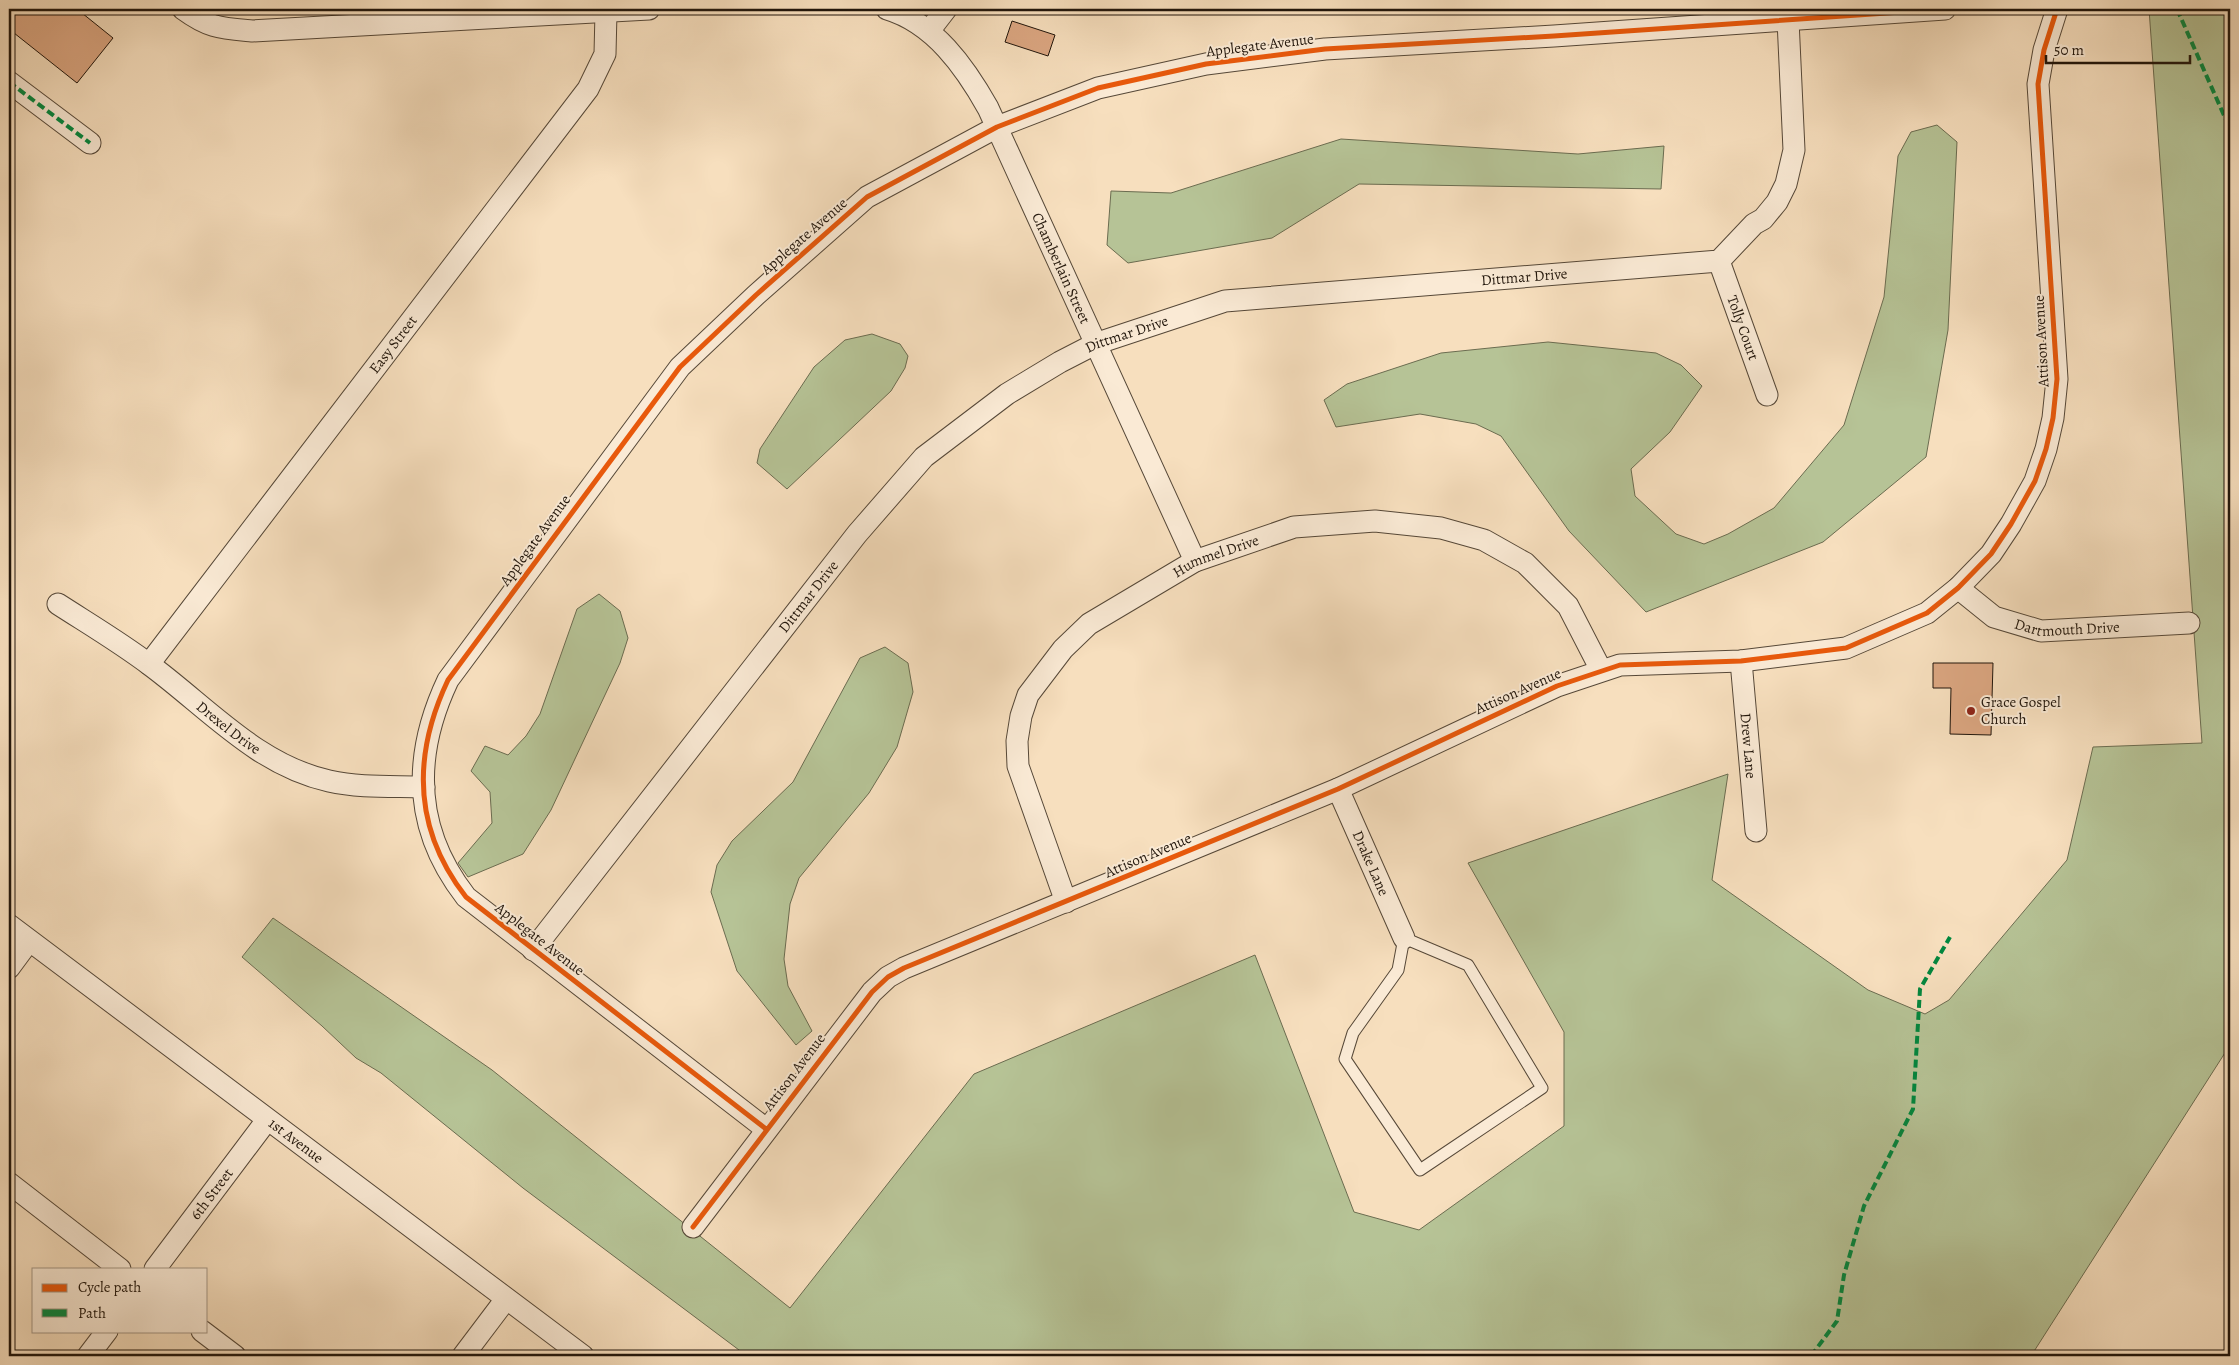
<svg xmlns="http://www.w3.org/2000/svg" width="2239" height="1365" font-family="Alegreya,serif">
	<style>
		.green { fill: #b6c396; stroke: #6b6c50 }
		.building { fill: #dba681; stroke: #20150b }
		.lines { fill: none; stroke-linecap: round; stroke-linejoin: round }
		.lane-casing { stroke: #564838; stroke-width: 13 }
		.street-casing { stroke: #564838; stroke-width: 23 }
		.lane { stroke: #faead5; stroke-width: 11 }
		.street { stroke: #faead5; stroke-width: 21 }
		.quiet { stroke: #00873e; stroke-width: 4; stroke-dasharray: 8 4; stroke-linecap: butt }
		.cycleway-casing { stroke: #faead5; stroke-width: 8 }
		.cycleway { stroke: #e8590c; stroke-width: 5 }
		.poi-dot { fill: #8f2418; stroke: #faead5; stroke-width: 2 }
		.labels { text-anchor: middle; stroke-width: 4; stroke-linejoin: round; paint-order: stroke }
		.street-label { font-size: 15px; fill: #20150b; stroke: #faead5 }
		.poi-label { font-size: 15px; fill: #20150b; stroke: #faead5; text-anchor: start }
	</style>
	<rect width="100%" height="100%" fill="#f7dfbe"/>
	<filter id="stains"><feTurbulence type="fractalNoise" baseFrequency=".004" numOctaves="4"/><feColorMatrix values="0 0 0 0 .2 0 0 0 0 .09 0 0 0 0 .02 0 0 0 .5 -.17"/></filter>
	<radialGradient id="worn" r=".72"><stop offset=".6" stop-color="#630" stop-opacity="0"/><stop offset="1" stop-color="#630" stop-opacity=".3"/></radialGradient>
	<path class="green" d="M2149,9H2230V1045L2031,1356H747L523,1188L381,1073L356,1058L322,1026L242,957L273,918L492,1070L790,1308L974,1074L1255,955L1354,1212L1419,1230L1564,1126V1032L1468,863L1728,774L1712,880L1868,990L1925,1014L1949,1000L2067,860L2093,747L2202,743Z
		M1937,125L1957,142L1948,330L1926,457L1823,542L1646,612L1569,531L1501,436L1476,424L1420,414L1336,427L1324,400L1347,384L1441,353L1548,342L1656,353L1681,365L1702,386L1670,432L1631,469L1635,496L1676,534L1704,544L1728,534L1774,508L1844,425L1884,297L1898,156L1911,132Z
		M1341,139L1578,154L1664,146L1661,189L1359,184L1272,238L1128,263L1107,245L1111,191L1171,193Z
		M872,334L900,344L908,356L905,368L891,391L787,489L757,463L760,449L814,367L845,340Z
		M599,594L620,611L628,638L620,663L551,810L523,854L468,877L458,863L492,823L490,792L471,771L485,746L508,755L526,736L540,714L577,609Z
		M885,647L908,663L913,692L897,747L869,793L799,878L790,904L784,959L788,986L812,1031L796,1045L737,971L711,892L717,865L732,841L793,782L860,658Z"/>
	<path class="building" d="M9,9H77L113,38L77,83L9,29Z
		M1012,21L1055,35L1048,56L1005,42Z
		M1933,663H1993L1991,735L1950,734L1951,688H1933Z"/>
	<g class="lines">
		<g class="lane-casing">
			<path id="lane" d="M1404,938L1468,965L1542,1088L1420,1170L1345,1059L1353,1033L1398,970Z"/>
		</g>
		<g class="street-casing">
			<g id="street">
				<path d="M183,9C209,28 220,28 252,31L649,9"/>
				<path id="s1" d="M887,9C934,23 965,67 988,108L1195,561"/>
				<path d="M929,31L946,9"/>
				<path d="M9,82L90,143"/>
				<path id="s2" d="M1719,261L1767,395"/>
				<path id="s3" d="M1958,588L1994,617L2041,631L2189,623"/>
				<path id="s4" d="M58,604C89,624 121,643 150,665C207,707 257,765 329,781C360,788 392,786 424,787"/>
				<path id="s5" d="M1741,661L1756,831"/>
				<path id="s6" d="M149,664L588,89L605,54L606,12"/>
				<path id="s7" d="M1338,789L1404,938"/>
				<path id="s8" d="M1066,902L1018,766L1017,741L1021,716L1028,695L1063,649L1089,624L1195,561L1294,527L1375,521L1441,528L1484,540L1525,563L1568,606L1601,670"/>
				<path id="s9" d="M9,925L583,1356"/>
				<path id="s10" d="M533,950L857,534L924,457L1007,394L1060,362L1095,344L1225,301L1719,261L1754,224L1763,219L1777,202L1786,184L1794,150L1788,20"/>
				<path d="M9,968L29,941"/>
				<path d="M766,1129L466,897C413,829 412,756 448,680L680,367L756,295L867,197L997,127L1098,88L1206,64L1325,49L1554,36L1945,9"/>
				<path d="M9,1183L120,1269"/>
				<path d="M693,1227L872,992L888,977L904,968L1338,789L1557,686L1620,665L1741,661L1846,648L1927,613L1958,588L1991,554L2011,524L2035,481L2046,449L2053,418L2057,379L2038,84L2044,50L2057,9"/>
				<path id="s11" d="M155,1269L267,1120"/>
				<path d="M202,1331L235,1356"/>
				<path d="M88,1356L107,1331"/>
				<path d="M463,1356L506,1299"/>
			</g>
		</g>
		<use href="#lane" class="lane"/>
		<use href="#street" class="street"/>
		<path class="quiet" d="M2177,9L2230,129
			M9,82L90,143
			M1811,1356L1837,1321L1844,1275L1864,1206L1913,1109L1920,989L1950,937
			M2228,1356L2230,1348"/>
		<g class="cycleway-casing">
			<path id="cycleway" d="M766,1129L466,897C413,829 412,756 448,680L680,367L756,295L867,197L997,127L1098,88L1206,64L1325,49L1554,36L1945,9
				M693,1227L872,992L888,977L904,968L1338,789L1557,686L1620,665L1741,661L1846,648L1927,613L1958,588L1991,554L2011,524L2035,481L2046,449L2053,418L2057,379L2038,84L2044,50L2057,9"/>
		</g>
		<use href="#cycleway" class="cycleway"/>
	</g>
	<circle class="poi-dot" cx="1971" cy="711" r="5"/>
	<g class="labels">
		<g class="street-label">
			<text transform="translate(1260 45) rotate(-7)" y="5">Applegate Avenue</text>
			<text transform="translate(804 236) rotate(-41)" y="5">Applegate Avenue</text>
			<text dy="5" stroke="none"><textPath href="#s1" startOffset="321">Chamberlain Street</textPath></text>
			<text dy="5" stroke="none"><textPath href="#s10" startOffset="1272">Dittmar Drive</textPath></text>
			<text dy="5" stroke="none"><textPath href="#s2" startOffset="71">Tolly Court</textPath></text>
			<text dy="5" stroke="none"><textPath href="#s10" startOffset="868">Dittmar Drive</textPath></text>
			<text transform="translate(2041 341) rotate(-93)" y="5">Attison Avenue</text>
			<text dy="5" stroke="none"><textPath href="#s6" startOffset="402">Easy Street</textPath></text>
			<text transform="translate(535 540) rotate(-54)" y="5">Applegate Avenue</text>
			<text dy="5" stroke="none"><textPath href="#s8" startOffset="455">Hummel Drive</textPath></text>
			<text dy="5" stroke="none"><textPath href="#s10" startOffset="448">Dittmar Drive</textPath></text>
			<text dy="5" stroke="none"><textPath href="#s3" startOffset="121">Dartmouth Drive</textPath></text>
			<text transform="translate(1518 691) rotate(-24)" y="5">Attison Avenue</text>
			<text dy="5" stroke="none"><textPath href="#s4" startOffset="211">Drexel Drive</textPath></text>
			<text dy="5" stroke="none"><textPath href="#s5" startOffset="85">Drew Lane</textPath></text>
			<text transform="translate(1148 855) rotate(-23)" y="5">Attison Avenue</text>
			<text dy="5" stroke="none"><textPath href="#s7" startOffset="81">Drake Lane</textPath></text>
			<text transform="translate(540 939) rotate(38)" y="5">Applegate Avenue</text>
			<text transform="translate(794 1072) rotate(-53)" y="5">Attison Avenue</text>
			<text dy="5" stroke="none"><textPath href="#s9" startOffset="359">1st Avenue</textPath></text>
			<text dy="5" stroke="none"><textPath href="#s11" startOffset="94">6th Street</textPath></text>
		</g>
		<g class="poi-label">
			<text x="1981" y="707">Grace Gospel<tspan x="1981" dy="17">Church</tspan></text>
		</g>
	</g>
	<rect width="2239" height="1365" fill="none" stroke="#f7dfbe" stroke-width="30"/>
	<rect x="10" y="10" width="2219" height="1345" fill="none" stroke="#20150b" stroke-width="2.5"/>
	<rect x="15" y="15" width="2209" height="1335" fill="none" stroke="#20150b"/>
	<rect x="32" y="1268" width="175" height="65" fill="#faead5" stroke="#a39584"/>
	<rect x="42" y="1284" width="25" height="8" fill="#e8590c" stroke="#a39584"/>
	<text x="78" y="1292" font-size="15" fill="#20150b">Cycle path</text>
	<rect x="42" y="1309" width="25" height="8" fill="#00873e" stroke="#a39584"/>
	<text x="78" y="1318" font-size="15" fill="#20150b">Path</text>
	<path d="M2046 55v8h144v-8" fill="none" stroke="#20150b" stroke-width="2.5"/>
	<text x="2054" y="55" font-size="15" fill="#20150b" stroke="#faead5" stroke-width="4" paint-order="stroke">50 m</text>
	<rect width="100%" height="100%" filter="url(#stains)"/>
	<rect width="100%" height="100%" fill="url(#worn)"/>
</svg>
